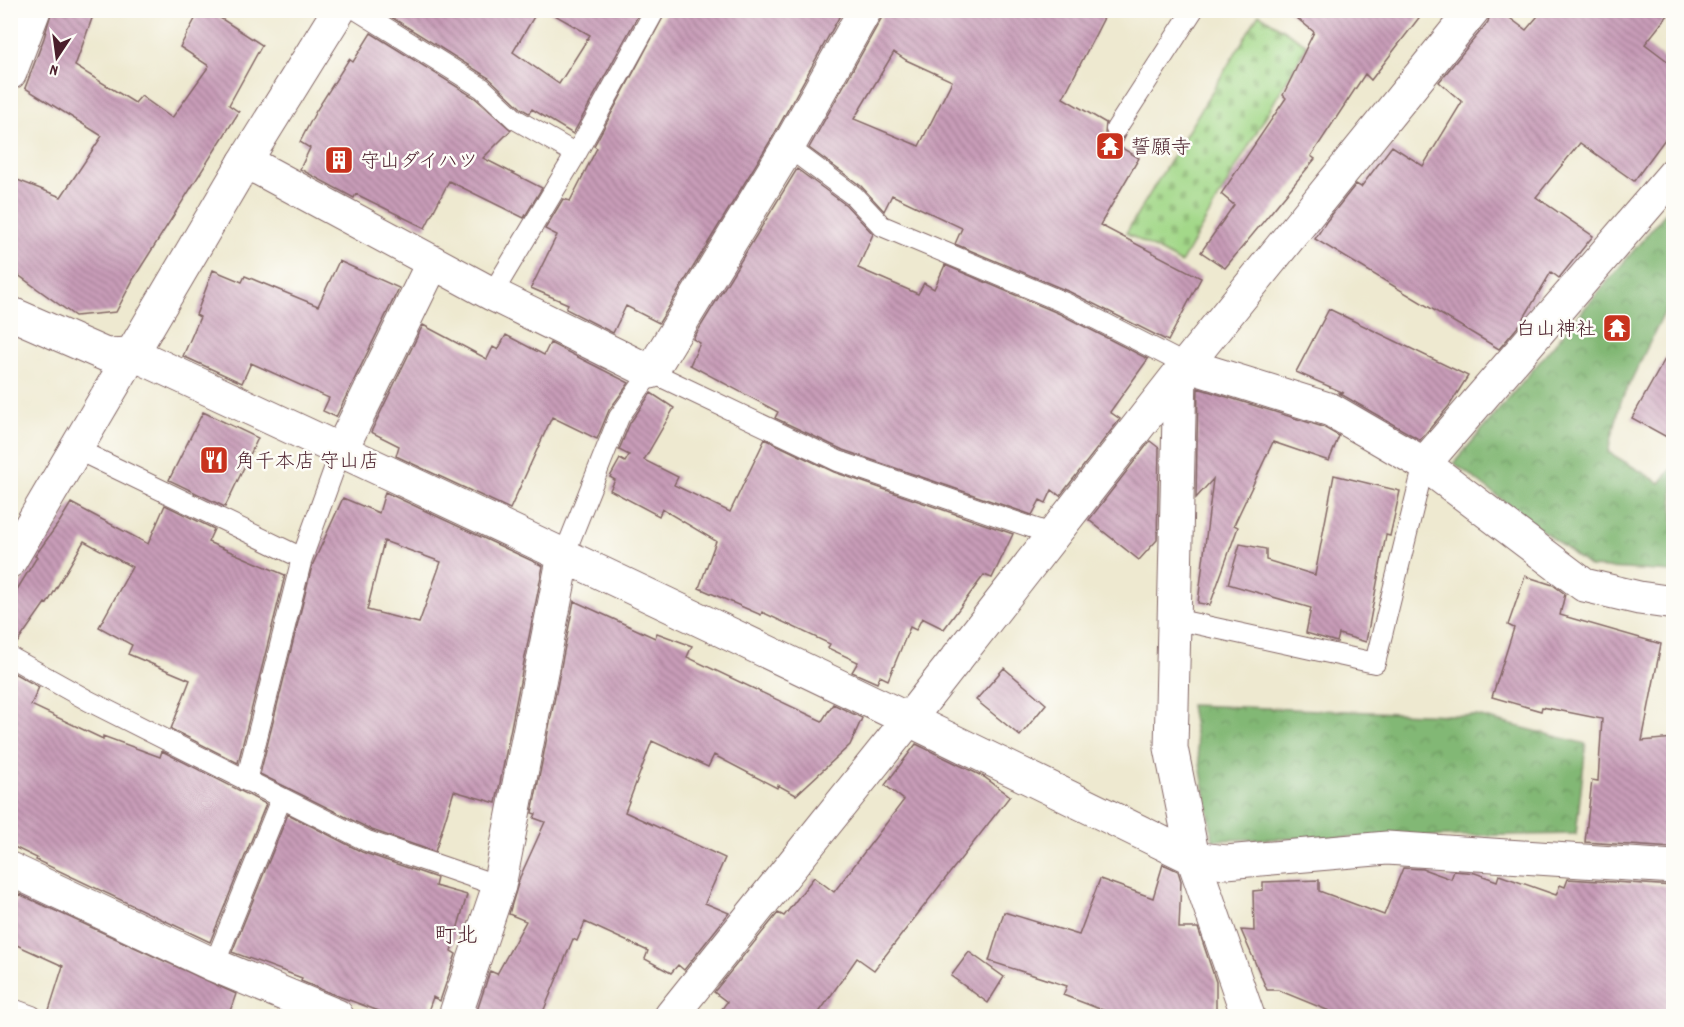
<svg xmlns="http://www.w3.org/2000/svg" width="1684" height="1027" font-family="Dekko,'Klee One',sans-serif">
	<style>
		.forest { fill: url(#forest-crowns); stroke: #666c50; stroke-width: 1.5 }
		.cemetery { fill: url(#cemetery-stones); stroke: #767c5a; stroke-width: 1.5 }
		.building { fill: url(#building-back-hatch); fill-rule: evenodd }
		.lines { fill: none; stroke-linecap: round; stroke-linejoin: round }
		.lane-casing { stroke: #836665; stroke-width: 22 }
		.street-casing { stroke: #836665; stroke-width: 35 }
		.secondary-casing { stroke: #836665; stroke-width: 35 }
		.path { stroke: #836665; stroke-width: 4; stroke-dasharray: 1.5 4.5; stroke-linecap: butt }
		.lane { stroke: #fff; stroke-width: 20 }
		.street { stroke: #fff; stroke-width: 33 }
		.secondary { stroke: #fff; stroke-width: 33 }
		.labels { text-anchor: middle; stroke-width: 5; stroke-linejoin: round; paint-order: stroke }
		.poi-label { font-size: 20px; fill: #4a1f2b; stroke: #fdfcf7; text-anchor: start }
		.quarter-label { font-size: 22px; fill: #4a1f2b; stroke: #fdfcf7 }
	</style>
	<defs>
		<pattern id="forest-crowns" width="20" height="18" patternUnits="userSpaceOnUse" patternTransform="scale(1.5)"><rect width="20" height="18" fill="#82b875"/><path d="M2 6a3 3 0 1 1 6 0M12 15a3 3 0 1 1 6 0" fill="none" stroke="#6c9560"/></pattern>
		<pattern id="cemetery-stones" width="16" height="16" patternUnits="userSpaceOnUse" patternTransform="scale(1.5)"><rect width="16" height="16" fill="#a3d889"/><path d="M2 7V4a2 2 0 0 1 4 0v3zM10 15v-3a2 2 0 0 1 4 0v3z" fill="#8eb976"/></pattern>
		<pattern id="building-back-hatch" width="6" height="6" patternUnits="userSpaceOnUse" patternTransform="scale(1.5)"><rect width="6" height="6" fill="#c89cb8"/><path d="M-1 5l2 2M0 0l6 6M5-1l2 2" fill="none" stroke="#a47f96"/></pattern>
	</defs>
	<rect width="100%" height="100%" fill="#fdfcf7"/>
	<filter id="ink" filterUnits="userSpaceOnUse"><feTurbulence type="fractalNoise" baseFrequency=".0167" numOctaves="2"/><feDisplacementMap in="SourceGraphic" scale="12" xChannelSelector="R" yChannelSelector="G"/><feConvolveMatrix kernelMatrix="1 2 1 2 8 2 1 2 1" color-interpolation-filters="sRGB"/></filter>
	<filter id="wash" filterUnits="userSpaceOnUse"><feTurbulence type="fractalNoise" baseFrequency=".008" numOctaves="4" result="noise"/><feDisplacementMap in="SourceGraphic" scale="24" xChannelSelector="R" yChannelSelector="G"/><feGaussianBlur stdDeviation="1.35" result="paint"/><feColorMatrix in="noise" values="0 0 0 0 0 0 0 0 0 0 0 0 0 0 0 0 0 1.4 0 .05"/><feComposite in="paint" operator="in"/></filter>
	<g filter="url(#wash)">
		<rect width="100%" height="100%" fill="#eee9d0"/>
		<path class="forest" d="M1673,204V295L1621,401L1608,452L1660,483L1673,467V572L1590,567L1454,463Z
			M1190,705L1477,716L1586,744L1576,834L1213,840Z"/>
		<path class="cemetery" d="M1259,14L1307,45L1181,263L1126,233Z"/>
		<g id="blocks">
			<path class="building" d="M52,10H95L75,66L135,103L141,96L172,118L209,66L180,47L200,10H208L262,45L229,105L239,112L134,278L116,312L75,316L10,269V177L61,197L102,136L25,88L44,38Z
				M384,10H538L513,52L559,84L590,35L546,10H641L573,134L532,109L529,113L522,109L489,78L383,12Z
				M667,10H843L772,138L659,323L626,306L613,333L566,309L568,304L531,288L557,235L545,229L563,199L570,201L597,148L594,146Z
				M884,10H1108L1063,98L1106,123L1105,134L1110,139L1121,140L1126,135L1120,147L1139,158L1100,225L1201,278L1168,341L1070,292L955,244L962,228L892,195L884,211L861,186L809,148L881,19ZM894,52L906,60L952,81L919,146L854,119Z
				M1287,10H1425L1371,80L1365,74L1311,156L1315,159L1225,268L1201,252L1234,205L1221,194L1286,98L1283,95L1314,32Z
				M1491,10H1499L1526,30L1543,10H1672L1645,44L1674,66V127L1634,181L1580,143L1536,197L1593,236L1559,278L1551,272L1521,323L1499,349L1315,239L1326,222L1356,184L1361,187L1392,146L1423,166L1462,102L1439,82L1488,22Z
				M371,33L475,98L511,130L483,158L542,188L524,218L449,181L425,228L356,194L354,198L300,169L310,148L300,142L316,111L349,59L353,62Z
				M797,169L846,205L873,234L858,268L918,294L924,283L934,289L945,265L1060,314L1148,359L1110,412L1120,419L1060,496L1052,490L1046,503L1040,500L1032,515L843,450L775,418L778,412L690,365L700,343L693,339Z
				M339,261L399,288L336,417L323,411L329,398L251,363L242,383L183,356L200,317L196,315L213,270L242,282L245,276L318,306Z
				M1329,309L1468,376L1449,406L1420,440L1339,393H1344L1296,372Z
				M423,325L487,359L493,347L498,350L506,335L544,355L550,343L629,383L609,410L597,439L552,417L510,509L396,456L399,446L371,432Z
				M1674,343V441L1632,418Z
				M1198,388L1323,427L1339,436L1329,461L1273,442L1234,525L1238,527L1210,605L1198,603L1213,479L1196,498Z
				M651,393L674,408L644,460L678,477L674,485L730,512L765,439L834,472L1013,534L992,578L984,575L944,629L922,618L916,630L910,627L888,680L880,676L877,683L852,672L858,662L828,648L830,644L762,612L761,615L699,588L716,541L662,509L659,516L610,490L615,480L610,477L620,459L625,462L629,455L619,450L630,423Z
				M203,412L258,438L225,507L169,480Z
				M1150,441L1159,448L1157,540L1139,560L1089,520Z
				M1334,475L1400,491L1390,536L1386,535L1366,642L1339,634L1337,642L1306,633L1311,608L1228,584L1240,544L1266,549V560L1315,575Z
				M385,492L543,566L496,803L454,791L435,852L372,830L260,774L312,566L343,498L379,513ZM384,541L441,562L419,623L367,610Z
				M71,503L148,544L165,505L214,529L208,542L285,575L238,763L171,729L190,680L128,654L132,645L99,627L132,567L84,541L47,604L45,603L15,646L10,645V601L37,557L35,556L60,521Z
				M1525,576L1553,585L1565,594L1560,615L1661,644L1642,741L1674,738V848L1585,842L1592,780L1598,781L1602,719L1542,707L1541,711L1492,697L1514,628L1508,625Z
				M574,601L655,638L657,633L692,646L687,657L822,721L833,704L862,718L850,745L796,795L778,785L777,788L714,755L708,767L652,741L625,812L725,858L705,903L729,913L684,970L678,965L671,973L645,959L648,951L585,922L577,941L573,939L541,1017H475L490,971L497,974L526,921L509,914L520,877L545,822L534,818L536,814L532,813Z
				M1004,668L1046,704L1020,736L976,700Z
				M10,671L39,687L31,705L103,739V736L160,757L162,751L266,804L210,942L36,860L37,858L10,845Z
				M916,744L984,777L1010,796L874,970L857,958L816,1017H716L727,1002L714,992L778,913L784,916L814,877L834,892L904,800L885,785Z
				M288,814L362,852L437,878L435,886L467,895L451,951L456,954L440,1001L433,997L426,1017H395L330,993L301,981L302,978L232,952Z
				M1163,864L1178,871L1181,881L1179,928H1198L1216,982V1017H1121L1063,995L1067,986L989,961L1004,912L1079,935L1100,879L1153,898Z
				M1403,868L1423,869L1451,879L1454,871L1475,873L1497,881L1499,875L1556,895L1560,885L1565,887L1568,879L1674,886V1017H1344L1278,990H1267L1241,930L1254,931L1253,891L1263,890V882L1319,880V891L1384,915Z
				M19,894L236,994L228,1017H66L49,1010L63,966L10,942V913Z
				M969,952L1004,977L988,1003L951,976Z"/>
		</g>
	</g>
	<g filter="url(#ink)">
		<use href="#blocks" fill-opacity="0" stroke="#836665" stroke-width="1.5"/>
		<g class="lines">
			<g class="lane-casing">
				<path id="lane" d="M357,10L482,88L515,119L576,154
					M1116,129L1193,10
					M788,147L854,196L882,226L1065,303L1186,365
					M492,294L576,154L655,10
					M76,449L302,558
					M564,555L619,417L651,372L838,461L1054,535
					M1174,619L1375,663L1424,464
					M10,657L89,701L367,841L499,886
					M246,781L302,558L341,450
					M214,965L281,799
					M10,1008L32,1016"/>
			</g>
			<g class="street-casing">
				<path id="street" d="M10,73L34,10
					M244,163L260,169L492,294L651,372L788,147L865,10
					M10,313L106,355L132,354L140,357C493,521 844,686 1193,858L1226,862L1387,848L1674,867
					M1186,365L1331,410L1424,464L1584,585L1639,598L1674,603
					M1180,374L1171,748L1193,858L1248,1016
					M341,450L433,262
					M1424,464L1674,174
					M10,869L214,965L337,1016
					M455,1016L499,886L564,555
					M671,1016L910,718L1186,365L1473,10"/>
			</g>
			<g class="secondary-casing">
				<path id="secondary" d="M10,561L244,163L339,10"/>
			</g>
			<path class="path" d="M1674,668V715"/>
			<use href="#lane" class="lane"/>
			<use href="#street" class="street"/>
			<use href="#secondary" class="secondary"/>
		</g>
	</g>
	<defs>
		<g id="temple-square" transform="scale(1.5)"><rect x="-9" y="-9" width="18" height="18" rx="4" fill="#c8321e" stroke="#fdfcf7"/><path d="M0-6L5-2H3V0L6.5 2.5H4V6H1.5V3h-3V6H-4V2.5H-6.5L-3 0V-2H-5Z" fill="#fff"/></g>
		<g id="building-square" transform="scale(1.5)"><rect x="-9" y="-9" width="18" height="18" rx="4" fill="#c8321e" stroke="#fdfcf7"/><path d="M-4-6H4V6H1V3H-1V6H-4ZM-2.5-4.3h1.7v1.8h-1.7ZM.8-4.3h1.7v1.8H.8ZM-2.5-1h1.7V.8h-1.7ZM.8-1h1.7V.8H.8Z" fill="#fff"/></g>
		<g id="restaurant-square" transform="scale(1.5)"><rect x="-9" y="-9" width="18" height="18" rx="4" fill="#c8321e" stroke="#fdfcf7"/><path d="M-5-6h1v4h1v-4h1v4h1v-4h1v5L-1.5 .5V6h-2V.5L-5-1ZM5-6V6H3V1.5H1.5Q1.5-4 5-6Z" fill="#fff"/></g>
	</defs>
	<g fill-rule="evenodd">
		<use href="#temple-square" x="1110" y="146"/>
		<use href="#building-square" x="339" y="160"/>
		<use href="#temple-square" x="1617" y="328"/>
		<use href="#restaurant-square" x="214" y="460"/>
	</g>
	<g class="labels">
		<g class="poi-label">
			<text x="1131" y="153">誓願寺</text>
			<text x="360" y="167">守山ダイハツ</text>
			<text x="1596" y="335" text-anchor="end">白山神社</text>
			<text x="235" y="467">角千本店 守山店</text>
		</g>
		<g class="quarter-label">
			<text x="456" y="942">町北</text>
		</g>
	</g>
	<rect width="1684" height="1027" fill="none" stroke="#fdfcf7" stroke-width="36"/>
	<g transform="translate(57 57) rotate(193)" stroke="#fdfcf7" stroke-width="4.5" paint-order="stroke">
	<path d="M0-4.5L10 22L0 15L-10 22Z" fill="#4a1f2b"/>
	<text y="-9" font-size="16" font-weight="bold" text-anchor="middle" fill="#4a1f2b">N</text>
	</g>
</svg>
